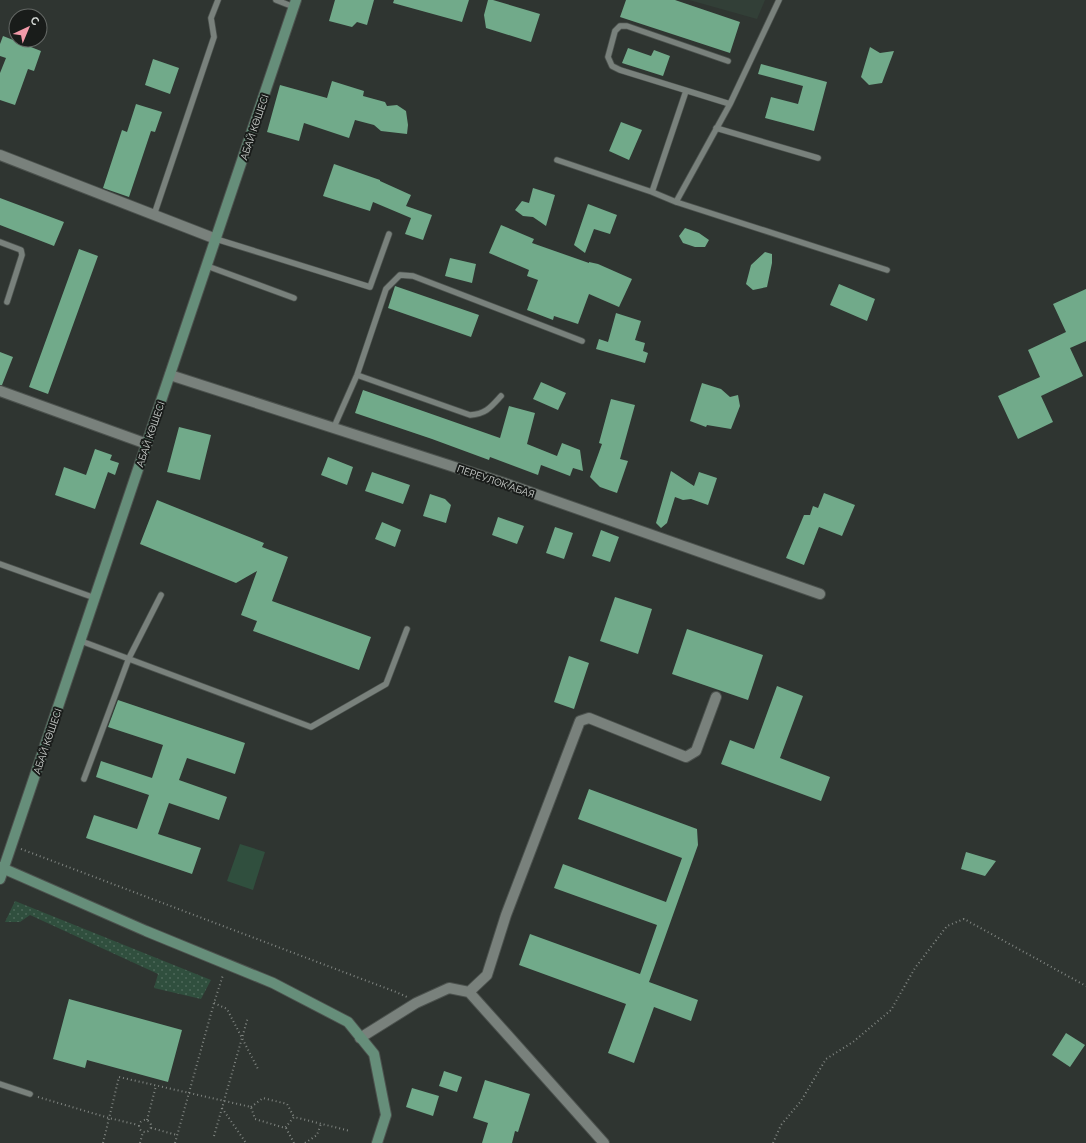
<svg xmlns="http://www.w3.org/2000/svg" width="1086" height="1143" font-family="Raleway,sans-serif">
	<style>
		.built { fill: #323f37 }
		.grass { fill: url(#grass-dots) }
		.garden { fill: #304f3e }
		.building { fill: #71aa8a }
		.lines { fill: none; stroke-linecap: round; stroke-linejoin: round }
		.lane-casing { stroke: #4c524e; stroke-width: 7 }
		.street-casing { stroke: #4c524e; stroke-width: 12 }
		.secondary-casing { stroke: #4c524e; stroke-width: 12 }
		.path { stroke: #818682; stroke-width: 2; stroke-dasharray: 1 3; stroke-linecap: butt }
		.lane { stroke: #79817c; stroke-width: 5.5 }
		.street { stroke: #79817c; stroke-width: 10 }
		.secondary { stroke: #668e7a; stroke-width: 10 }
		.labels { text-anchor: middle; stroke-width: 4; stroke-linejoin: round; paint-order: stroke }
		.street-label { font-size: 10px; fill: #d5d9d6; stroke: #191c1a }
	</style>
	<defs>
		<pattern id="grass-dots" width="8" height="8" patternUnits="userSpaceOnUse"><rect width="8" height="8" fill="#304f3e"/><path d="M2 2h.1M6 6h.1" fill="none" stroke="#4d6859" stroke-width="1.8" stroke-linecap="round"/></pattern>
	</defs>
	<rect width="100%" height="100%" fill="#2f3531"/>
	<path class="built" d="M689,0H765L757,19Z"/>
	<path class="grass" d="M15,901L211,980L201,999L154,988L158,974L30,915L20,922H5Z"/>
	<path class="garden" d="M240,844L265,852L253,890L227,881Z"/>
	<path class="building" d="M335,0H374L367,25L357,22L352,27L329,21Z
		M394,0H469L462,22L393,3Z
		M488,0H493L540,14L531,42L486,28L484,15Z
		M626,0H675L740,22L730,53L620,17Z
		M3,36L41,51L34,71L28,69L15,105L0,100V73L6,58L0,56V44Z
		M870,47L880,53L894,51L882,83L869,85L861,77Z
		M628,48L651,56L654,50L670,56L663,76L622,63Z
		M153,59L179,68L170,94L145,85Z
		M761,64L827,82L814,131L765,118L771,97L798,104L803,86L758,74Z
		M332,81L364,91L363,96L385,102L387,106L397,105L406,111L408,125L407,134L381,131L374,125L355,120L349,138L304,123L299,141L267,132L280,85L327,98Z
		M136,104L162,112L155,132L151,131L129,197L103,188L122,130L127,132Z
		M621,122L642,130L629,160L609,151Z
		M334,164L380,180V181L411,195L406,206L432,215L423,240L405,234L411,218L373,202L370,211L323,196Z
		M533,188L555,195L546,226L533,217L523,216L515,210L522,201L529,203Z
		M0,198L64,222L54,246L0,225Z
		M588,204L617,215L610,234L594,229L585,253L574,245Z
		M501,225L534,239L532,243L589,263V262L598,264L632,279L619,307L589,294L578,324L554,316L553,320L527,310L538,280L527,276L529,270L489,253Z
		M685,228L699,233L709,240L705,247H695L683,243L679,236Z
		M79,249L98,256L48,394L29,387Z
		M765,252L772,254V263L767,287L753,290L746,284L751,265Z
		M450,258L476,264L472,283L445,276Z
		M839,284L875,299L867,321L830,305Z
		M395,286L479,315L471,337L388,308Z
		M1086,289V341L1070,348L1083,376L1041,396L1053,422L1018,439L998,396L1040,377L1028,350L1066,332L1053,304Z
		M616,313L641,321L635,340L645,343L643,351L648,353L645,363L596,349L599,339L608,342Z
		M0,352L13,357L2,385H0Z
		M541,382L566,393L558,410L533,399Z
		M702,383L721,389L730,397L738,395L740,406L731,429L707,425L706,427L690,421Z
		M363,390L500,438L509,406L535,413L527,444L557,456L562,443L580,450L583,471L573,468L570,476L541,465L538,475L490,457L489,460L432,439L355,413Z
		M611,399L635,405L620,459L628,461L617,493L600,487L590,477L602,444L599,443Z
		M179,427L211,435L200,480L167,472Z
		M95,449L112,455L110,460L119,463L115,475L108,472L95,509L55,495L64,467L86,475Z
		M328,457L353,467L347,485L321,475Z
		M671,471L694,486L699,472L717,478L708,505L691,499L683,500L675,497L667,523L661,528L656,523Z
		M372,472L410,485L403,504L365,491Z
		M824,493L855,505L842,536L819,527L804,565L786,558L804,515H810L813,506L818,508Z
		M430,494L445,499L451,505L446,523L423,516Z
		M157,500L264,543L262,547L288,557L272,601L371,637L359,670L253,631L257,621L241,615L257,571L236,583L140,544Z
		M498,517L524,526L517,544L492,535Z
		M382,522L401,530L395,547L375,539Z
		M555,527L573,533L564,559L546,553Z
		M601,530L619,537L610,562L592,556Z
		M615,597L652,609L638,654L600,641Z
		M687,629L763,655L748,700L672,674Z
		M569,656L589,663L574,709L554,702Z
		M777,686L803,696L780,758L830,777L821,801L721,764L730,740L754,749Z
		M118,700L245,743L235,774L187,758L179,780L227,797L219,820L169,803L158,834L201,848L192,874L86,838L94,815L137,829L149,795L96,777L101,761L152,778L163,745L108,727Z
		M589,789L697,829L698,845L649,982L698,1000L691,1021L654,1007L634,1063L608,1053L626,1004L519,965L530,934L640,974L657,925L554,888L563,864L666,902L682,858L578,819Z
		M966,852L996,861L985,876L961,869Z
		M69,999L182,1030L168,1082L87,1060L85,1068L53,1059Z
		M1066,1033L1085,1045L1070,1067L1052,1055Z
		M444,1071L462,1077L457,1092L439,1086Z
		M485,1080L530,1094L518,1132L515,1131L512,1143H482L488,1123L473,1118Z
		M412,1088L439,1096L433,1116L406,1107Z"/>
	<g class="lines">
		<g class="lane-casing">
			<path id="lane" d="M276,0L294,7
				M728,61L627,26H620L615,31L608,57L612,66L620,70L730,104
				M716,128L818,158
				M557,160L652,192L676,202L887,270
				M652,192L686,91
				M676,202L730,104L779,0
				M154,215L214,37L211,18L218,0
				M216,239L370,287L389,234
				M0,242L21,250L22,255L7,302
				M207,266L294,298
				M357,375L470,415C486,414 491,407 501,396
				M334,427L357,375L386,289L400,275L413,276L582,341
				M0,564L95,598
				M81,641L311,727L386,684L407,629
				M84,779L129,658L161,595
				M0,1084L30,1094"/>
		</g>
		<g class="street-casing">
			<path id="street" d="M0,155L216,239
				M170,375L504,483L820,594
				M0,391L147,444
				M469,992L487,975L506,915L580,721L589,718L686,757L696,751L716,697
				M360,1038L416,1003L449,988L469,992L604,1143"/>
		</g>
		<g class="secondary-casing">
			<path id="secondary" d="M0,867L146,931L273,983L348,1022L374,1054L386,1115L377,1143
				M0,879L296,0"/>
		</g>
		<path class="path" d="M21,849L396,992L407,997
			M214,1003L227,1009L258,1069
			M38,1097L109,1118L138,1125
			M251,1107L263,1098L287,1104L294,1117
			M222,1108L246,1143
			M139 1126a6 6 0 1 1 12 0a6 6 0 1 1-12 0Z
			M147,1120L156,1086
			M151,1128L177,1135
			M286,1128L294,1143
			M214,1136L248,1017
			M103,1143L119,1077L251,1107L255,1119L285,1128L294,1117L350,1131
			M140,1143L143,1132
			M175,1143L214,1003L223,975
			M305,1143L317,1135L321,1124
			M773,1143L781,1125L801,1101L826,1059L853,1042L891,1010L915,968L947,926L964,919L1086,986"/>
		<use href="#lane" class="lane"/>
		<use href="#street" class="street"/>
		<use href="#secondary" class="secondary"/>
	</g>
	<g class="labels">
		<g class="street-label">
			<text transform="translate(254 127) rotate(-71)" y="4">АБАЙ КӨШЕСІ</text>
			<text transform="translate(150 434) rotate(-71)" y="4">АБАЙ КӨШЕСІ</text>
			<text transform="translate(496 481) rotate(19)" y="4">ПЕРЕУЛОК АБАЯ</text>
			<text transform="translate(47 741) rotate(-71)" y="4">АБАЙ КӨШЕСІ</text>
		</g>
	</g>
	<g transform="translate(28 28) rotate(44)"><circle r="19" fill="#191c1a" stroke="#646865"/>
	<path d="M0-3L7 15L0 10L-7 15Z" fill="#f39aa9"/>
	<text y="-6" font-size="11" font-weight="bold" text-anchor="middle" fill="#d5d9d6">С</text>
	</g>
</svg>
